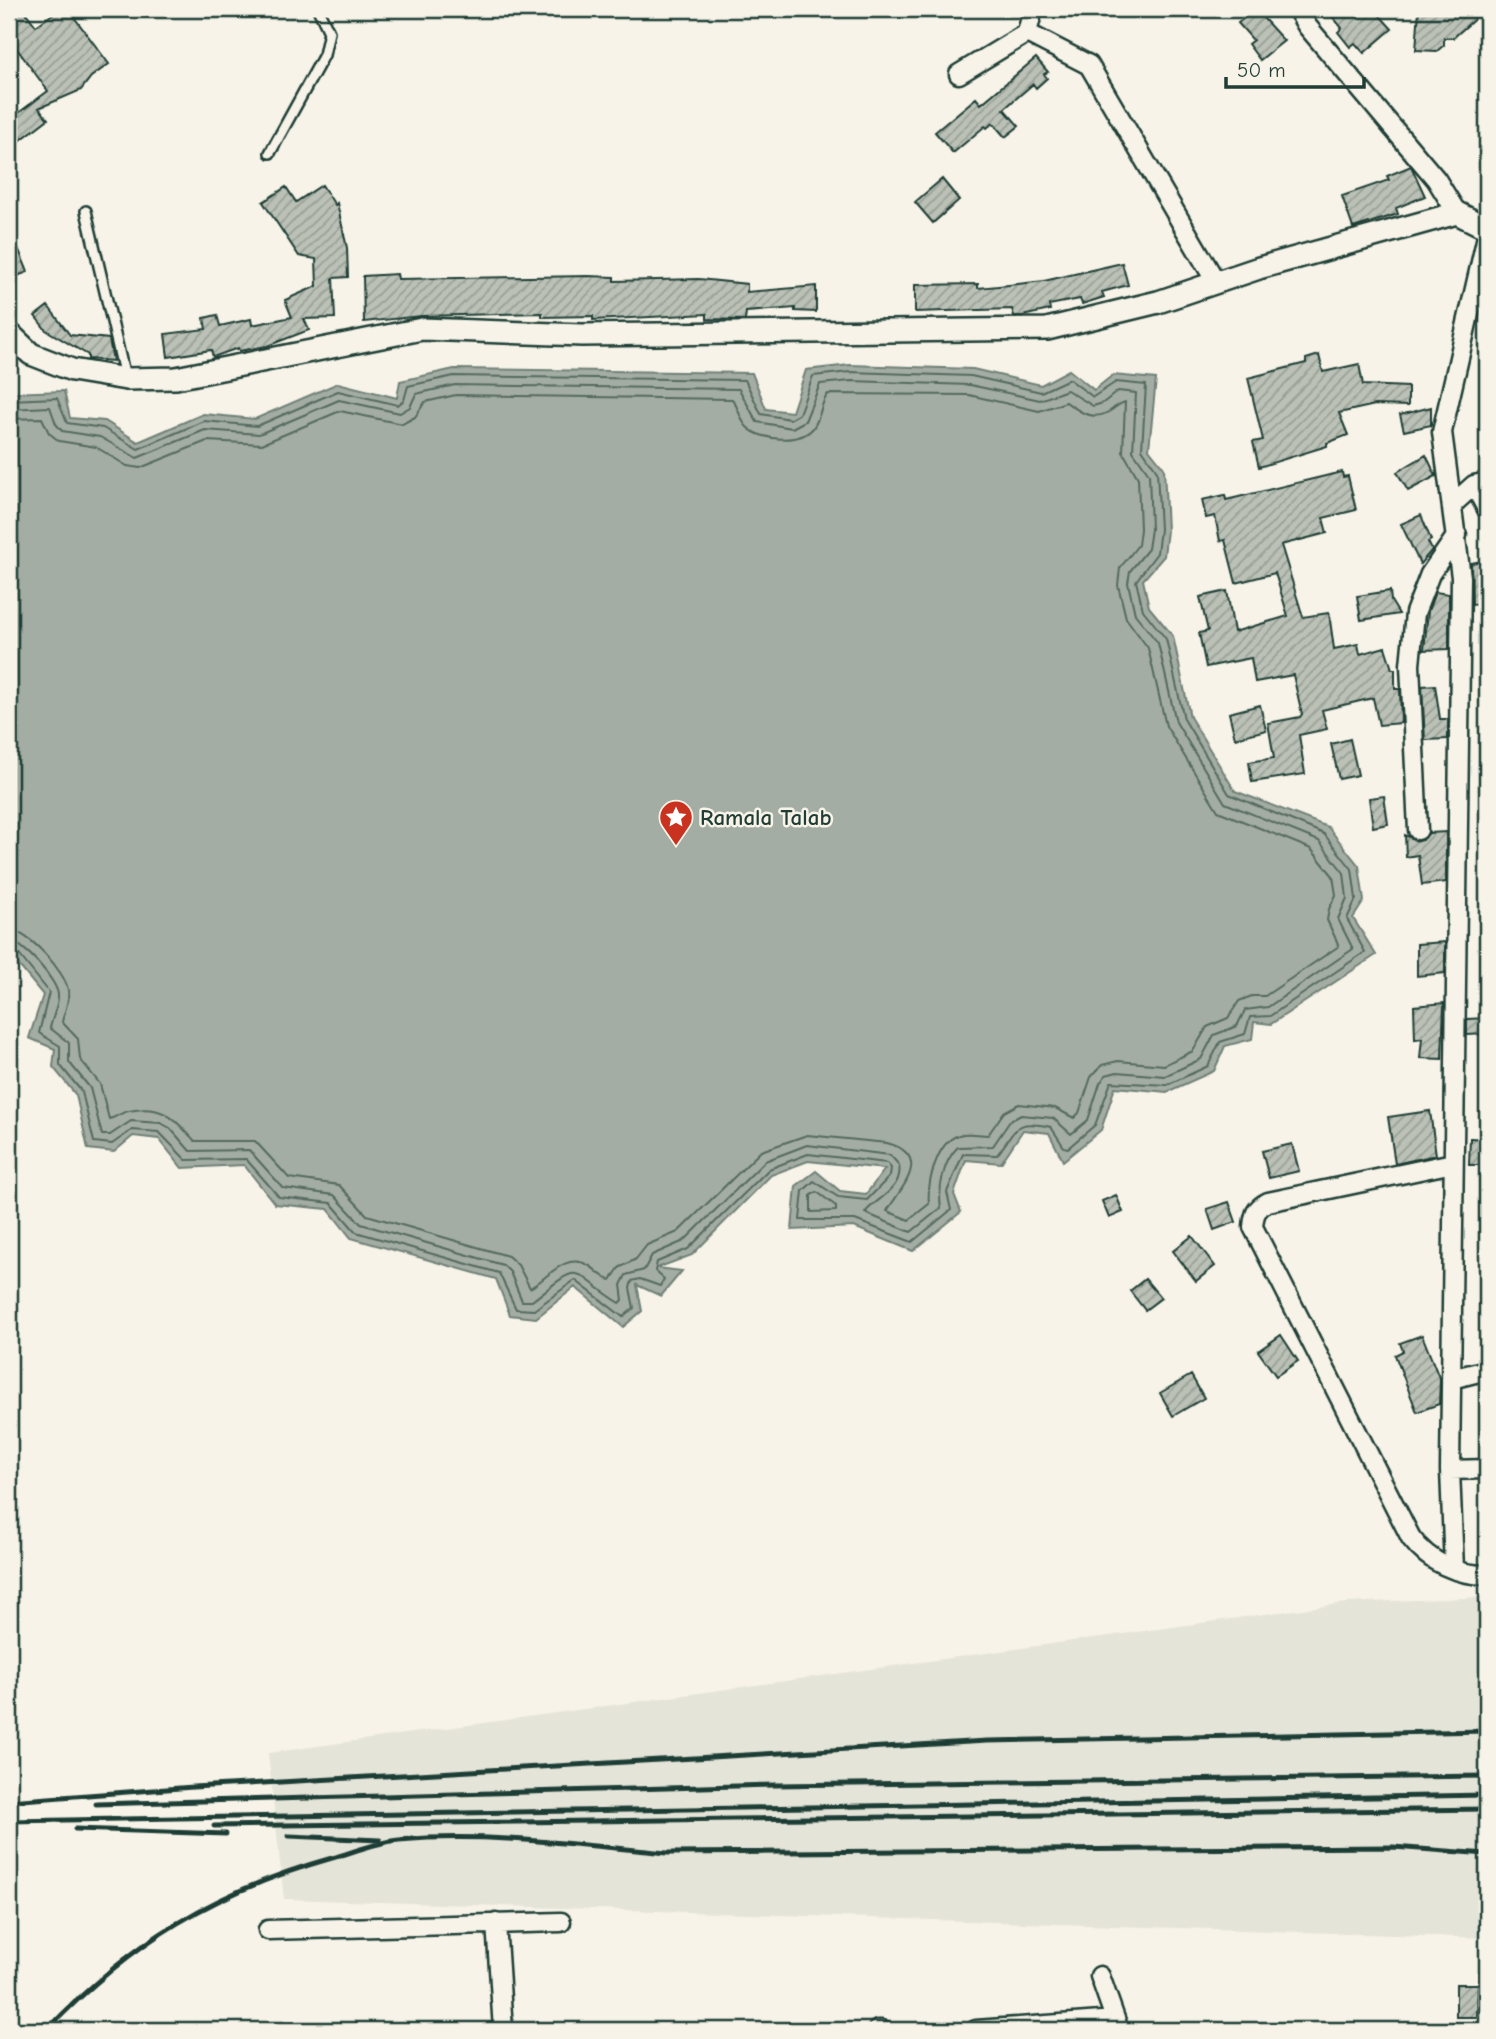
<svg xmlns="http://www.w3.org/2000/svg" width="1496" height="2039" font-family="'Comic Neue',sans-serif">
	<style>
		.built { fill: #e5e4d9 }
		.water { fill: #a4ada3; stroke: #6f8077; stroke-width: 2 }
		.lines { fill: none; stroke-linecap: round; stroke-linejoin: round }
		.shore { stroke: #546a60; stroke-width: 2 }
		.building { fill: url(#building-hatch); stroke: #1f3d34; stroke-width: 2 }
		.service-casing { stroke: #1f3d34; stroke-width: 14 }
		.minor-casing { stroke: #1f3d34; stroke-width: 23 }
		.tertiary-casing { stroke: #1f3d34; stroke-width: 26 }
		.service { stroke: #f7f3e8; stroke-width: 9 }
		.minor { stroke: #f7f3e8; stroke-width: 18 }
		.tertiary { stroke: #f7f3e8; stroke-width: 21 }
		.rail { stroke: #1f3d34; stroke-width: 5 }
		.labels { text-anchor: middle; stroke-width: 5; stroke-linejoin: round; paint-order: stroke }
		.poi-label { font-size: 23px; font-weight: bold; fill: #1f3d34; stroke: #f7f3e8; text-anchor: start }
	</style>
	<defs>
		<pattern id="building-hatch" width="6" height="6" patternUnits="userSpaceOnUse" patternTransform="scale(1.75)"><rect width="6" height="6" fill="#bbc1b6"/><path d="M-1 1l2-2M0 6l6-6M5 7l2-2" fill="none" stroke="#979e95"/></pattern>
	</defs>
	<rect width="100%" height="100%" fill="#f7f3e8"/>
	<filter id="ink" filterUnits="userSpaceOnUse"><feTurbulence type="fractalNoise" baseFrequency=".0143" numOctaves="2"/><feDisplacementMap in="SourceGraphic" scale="14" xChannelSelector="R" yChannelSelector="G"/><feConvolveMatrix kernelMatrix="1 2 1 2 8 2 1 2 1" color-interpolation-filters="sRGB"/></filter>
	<g filter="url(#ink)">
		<path class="built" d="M1487,1597V1938L284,1899L268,1753L1345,1603Z"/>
		<path class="water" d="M850,365L973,369L1041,385L1069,370L1094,390L1113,375L1156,379L1149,449L1164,468L1167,530L1164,556L1143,580L1149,607L1173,636L1190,717L1235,791L1328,827L1359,866L1364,901L1353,918L1376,955L1271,1024L1254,1022L1252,1039L1225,1046L1214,1071L1167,1092L1115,1087L1101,1130L1063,1161L1049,1133L1023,1130L1001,1163L966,1160L954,1194L961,1212L913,1251L854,1227L792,1230L796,1186L816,1171L840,1191L866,1194L885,1169L808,1161L771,1175L692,1255L657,1268L682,1271L661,1296L637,1285L642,1311L623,1327L575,1287L536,1318L510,1315L496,1279L351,1238L328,1209L275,1204L244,1165L182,1168L159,1139L133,1136L114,1152L88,1149L76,1095L53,1067L55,1049L29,1038L43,995L12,957L9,943V393L64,391L70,418L105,421L138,442L203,414L255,419L338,383L397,398L400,381L454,369L752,373L766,409L792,412L806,370Z"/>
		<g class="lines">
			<path class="shore" d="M9,400L57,398L67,423L103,428L138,449L204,421L257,426L338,391L398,405L404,400L408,386L454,376L745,380L761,414L790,419L799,414L813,376L850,372L971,376L1041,392L1069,379L1093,397L1116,382L1146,385L1142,449L1157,471L1160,529L1157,553L1136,581L1143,610L1166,639L1184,719L1229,794L1324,834L1352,869L1356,899L1347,919L1365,952L1270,1016L1250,1017L1245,1034L1220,1042L1208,1066L1167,1085L1111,1082L1095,1125L1068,1148L1064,1147L1051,1127C1014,1119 1018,1128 997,1155L963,1154L947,1192L951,1210L912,1242L855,1220H800L803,1191L814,1181L838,1197L867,1200L890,1176L891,1168L887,1163L808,1154L769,1169L688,1249L657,1262L655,1271L664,1279L660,1286L640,1279L632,1281L630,1288L634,1308L623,1317L575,1280L534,1310L516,1309L499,1273L356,1232L331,1203L279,1197L246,1159L186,1160L159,1132L132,1130L112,1144L94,1142L82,1092L60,1065V1046L39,1033L49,992L17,952L9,949
				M9,409L50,407L56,424L62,431L100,437L137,458L205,430L259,434L339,400L400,413L410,407L416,394L455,385L739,389L757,422L792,428L805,421L820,384L851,381L970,385L1040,400L1067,390L1093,406L1103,403L1118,391L1136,393L1133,451L1149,474L1151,529L1148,549L1130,571L1128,583L1135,614L1158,643L1176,722L1225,803L1319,841L1344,873L1347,898L1338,919L1353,949L1268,1007L1245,1010L1237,1026L1214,1035L1201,1059L1165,1076L1117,1072L1106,1075L1100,1083L1088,1120L1071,1134L1053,1118L1021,1115L1010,1121L993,1146L958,1147C943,1161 938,1189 941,1208L911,1232L865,1213C873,1200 904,1190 899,1165L890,1155L807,1145L765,1161L684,1241L652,1255L644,1270L626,1275L621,1285L623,1300L620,1303C568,1271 587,1258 532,1301H522L510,1272L503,1265L361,1224L334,1195L283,1188L249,1150L190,1151L170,1128L161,1123L131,1121L110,1135H102L90,1088L69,1062V1043L50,1028C52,1018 58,1007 58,996C59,982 22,941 9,941
				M9,419L42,418L49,433L59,441L96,447L127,466L140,468L207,441L262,444L340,411L402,424L415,417L425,402L456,395L732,399C739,407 739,419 747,427C761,441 800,444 813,428C821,418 820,403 828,394L969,395L1039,411L1066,402C1080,412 1093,422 1110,411C1116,407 1118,404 1125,402L1123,452L1138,478L1140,529L1138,545L1120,568L1118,585L1126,618L1148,648L1166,726L1218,811L1311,849L1333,876L1336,895L1329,909L1327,920L1339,946L1265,996H1252L1239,1001L1228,1018L1207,1027L1193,1051L1164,1065L1118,1061L1102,1065L1091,1077L1079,1113L1074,1118L1055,1108L1019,1104L1004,1112L988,1135C978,1135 968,1132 959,1135C936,1142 927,1184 929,1204L909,1220L887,1211C899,1190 935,1156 887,1143L807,1135L761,1151L678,1232L647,1245L636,1259L619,1268L611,1280C602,1278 596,1269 588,1265C565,1252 548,1278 530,1288L518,1265L508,1256L367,1215L339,1185L289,1178L255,1141H195C174,1119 164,1104 129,1111C121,1112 116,1118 109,1119L100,1084L80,1059L78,1039L62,1022C64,1012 70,1001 68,990C65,971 28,931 9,930
				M817,1192L836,1206V1211L811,1212V1195Z"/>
		</g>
		<path class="building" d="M9,9H23L36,26L60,9H68L109,64L91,77L81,90L39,108L48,119L9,149V102L17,114L48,91L9,38Z
			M1255,9L1284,41L1260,60L1248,44L1253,40L1238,23Z
			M1326,9H1374L1392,29L1364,53L1355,43L1350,47L1338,32L1342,28Z
			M1419,9H1486L1453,38H1444V45L1437,51L1416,50Z
			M1036,58L1048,72L1044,74L1047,78L1036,88L1033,84L1004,109L1019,126L1005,137L993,123L987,128L985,126L953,153L935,132L976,98L981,104Z
			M1411,166L1425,196L1396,208L1398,214L1353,228L1342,196L1389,180L1387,176Z
			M942,179L959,200L933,223L915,202Z
			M322,185L335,205L337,203L347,248L348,277L333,278L335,318L304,319L309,330L267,346L239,351L238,348L213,357L211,350L168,357L165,334L206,329L204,318L217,315L220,326L251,319L252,325L292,317L285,300L317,286L316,259L299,256L263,202L286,187L296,202Z
			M9,226L28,272L9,279Z
			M1122,263L1128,285L1102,292L1104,297L1082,304L1080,299L1049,305L1050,310L1022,316H1014L1012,309L915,312V285L978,284V288L1009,285L1044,281Z
			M397,274L398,279L588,276L614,277V281L699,279L747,284V292L816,286V312L795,311V308L746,312L745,320L707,319V314L593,320V316L542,317V313L422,316L364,322L363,276Z
			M48,306L70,335L109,339L113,361L88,359V355L46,330L35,316Z
			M1319,355L1323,372L1359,364L1363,385L1408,387V406L1375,405L1339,413L1348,435L1327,443V446L1259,467L1253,442L1263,440L1248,378L1306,363V359Z
			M1431,407V425L1404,431L1400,415Z
			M1426,455L1436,476L1408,491L1397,472Z
			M1342,472L1343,477L1348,476L1356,510L1323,518L1327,533L1281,545L1303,617L1329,613L1334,649L1358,644L1360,654L1385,647L1392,669H1395V689H1400L1401,723L1379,725L1373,698L1322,710L1327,729L1299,735L1305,774L1252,782L1249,762L1274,758L1268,723L1300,717L1302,714L1293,675L1255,682L1251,658L1206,667L1199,633L1208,631L1200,597L1227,591L1234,632L1288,616L1275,573L1236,583L1225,540L1220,541L1215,516L1206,518L1202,500L1225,495L1226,500Z
			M1421,515L1431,540L1428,542L1432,550L1420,564L1401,524Z
			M1487,560V620L1480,621L1477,604L1472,605L1471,563Z
			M1390,591L1391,601L1399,614L1361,620L1357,596Z
			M1435,592L1449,594V649L1424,650L1428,611Z
			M1435,685L1440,719H1448V739L1425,740L1422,686Z
			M1260,705L1266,730L1235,738L1229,713Z
			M1350,739L1358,775L1339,779L1331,744Z
			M1384,796L1388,824L1373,827L1369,798Z
			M1446,832V882L1422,885L1418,855L1406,857L1405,835L1419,841L1429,833Z
			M1445,942V973L1417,976V944Z
			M1444,1003L1442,1059L1420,1058L1422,1038L1415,1039L1414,1006Z
			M1487,1018V1034L1467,1035V1019Z
			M1430,1111L1436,1155L1395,1164L1388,1117Z
			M1470,1138L1487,1139V1165H1469Z
			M1292,1144L1299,1171L1269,1178L1262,1151Z
			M1116,1195L1123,1212L1109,1218L1102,1201Z
			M1229,1202L1236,1222L1214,1230L1207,1209Z
			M1192,1236L1215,1266L1196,1281L1173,1251Z
			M1145,1279L1161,1298L1145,1310L1130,1291Z
			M1281,1335L1298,1361L1276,1376L1258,1351Z
			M1422,1335L1440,1380L1439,1404L1417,1412L1395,1355L1403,1351L1400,1343Z
			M1191,1375L1204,1398L1173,1416L1160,1393Z
			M1456,1984H1478L1477,2017H1456Z"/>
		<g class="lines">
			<g class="service-casing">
				<path id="service" d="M270,153L324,55L329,32L318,9
					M86,211L125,377"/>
			</g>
			<g class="minor-casing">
				<path id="minor" d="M1297,9L1307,26L1436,179L1457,213
					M1027,33L1089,65L1216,282
					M959,74L1027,33L1033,9
					M1474,485L1487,509
					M1454,503L1474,485L1487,482
					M1418,830L1410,665L1415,613L1430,574L1457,535
					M1453,1163L1268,1202C1256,1208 1254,1214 1253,1227L1411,1538C1429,1562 1456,1575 1487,1575
					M1451,1379L1487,1370
					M1450,1470L1487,1469
					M1454,1569L1450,1470L1461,577L1442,432L1487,236
					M496,1923L503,2030
					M268,1930L561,1922
					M1100,1976L1119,2030
					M878,2030H881
					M976,2030L1115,2020"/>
			</g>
			<g class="tertiary-casing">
				<path id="tertiary" d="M9,333L31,354L72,370L126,379L176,378L422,329L582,335L1047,329L1158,302L1259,268L1457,213L1487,228"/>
			</g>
			<use href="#service" class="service"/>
			<use href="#minor" class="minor"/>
			<use href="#tertiary" class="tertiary"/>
			<path class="rail" d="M9,1801L193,1787L987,1741L1487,1731
				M96,1804L776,1785L1487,1776
				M9,1821L1487,1795
				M214,1826L1487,1809
				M75,1829L226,1834
				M289,1836L380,1840
				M47,2030C131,1942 215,1891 332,1858C353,1852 377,1842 399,1840C487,1832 579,1845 668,1853L1393,1847L1487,1854"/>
		</g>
	</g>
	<defs>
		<g id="sight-pin" transform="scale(1.75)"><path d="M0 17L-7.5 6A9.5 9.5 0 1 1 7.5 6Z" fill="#c8321e" stroke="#f7f3e8"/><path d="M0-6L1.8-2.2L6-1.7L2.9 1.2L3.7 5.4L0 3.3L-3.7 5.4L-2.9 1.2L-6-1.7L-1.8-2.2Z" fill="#fff"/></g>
	</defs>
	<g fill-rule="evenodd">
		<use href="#sight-pin" x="676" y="817"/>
	</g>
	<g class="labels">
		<g class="poi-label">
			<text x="700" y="825">Ramala Talab</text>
		</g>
	</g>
	<rect width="1496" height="2039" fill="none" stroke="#f7f3e8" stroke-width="35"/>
	<rect x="18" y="18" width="1461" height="2004" fill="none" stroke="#1f3d34" stroke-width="2.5" filter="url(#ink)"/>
	<path d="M1226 77v10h138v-10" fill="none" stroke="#1f3d34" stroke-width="3.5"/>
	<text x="1237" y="77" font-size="21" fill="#1f3d34" stroke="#f7f3e8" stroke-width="5" paint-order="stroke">50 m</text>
</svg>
